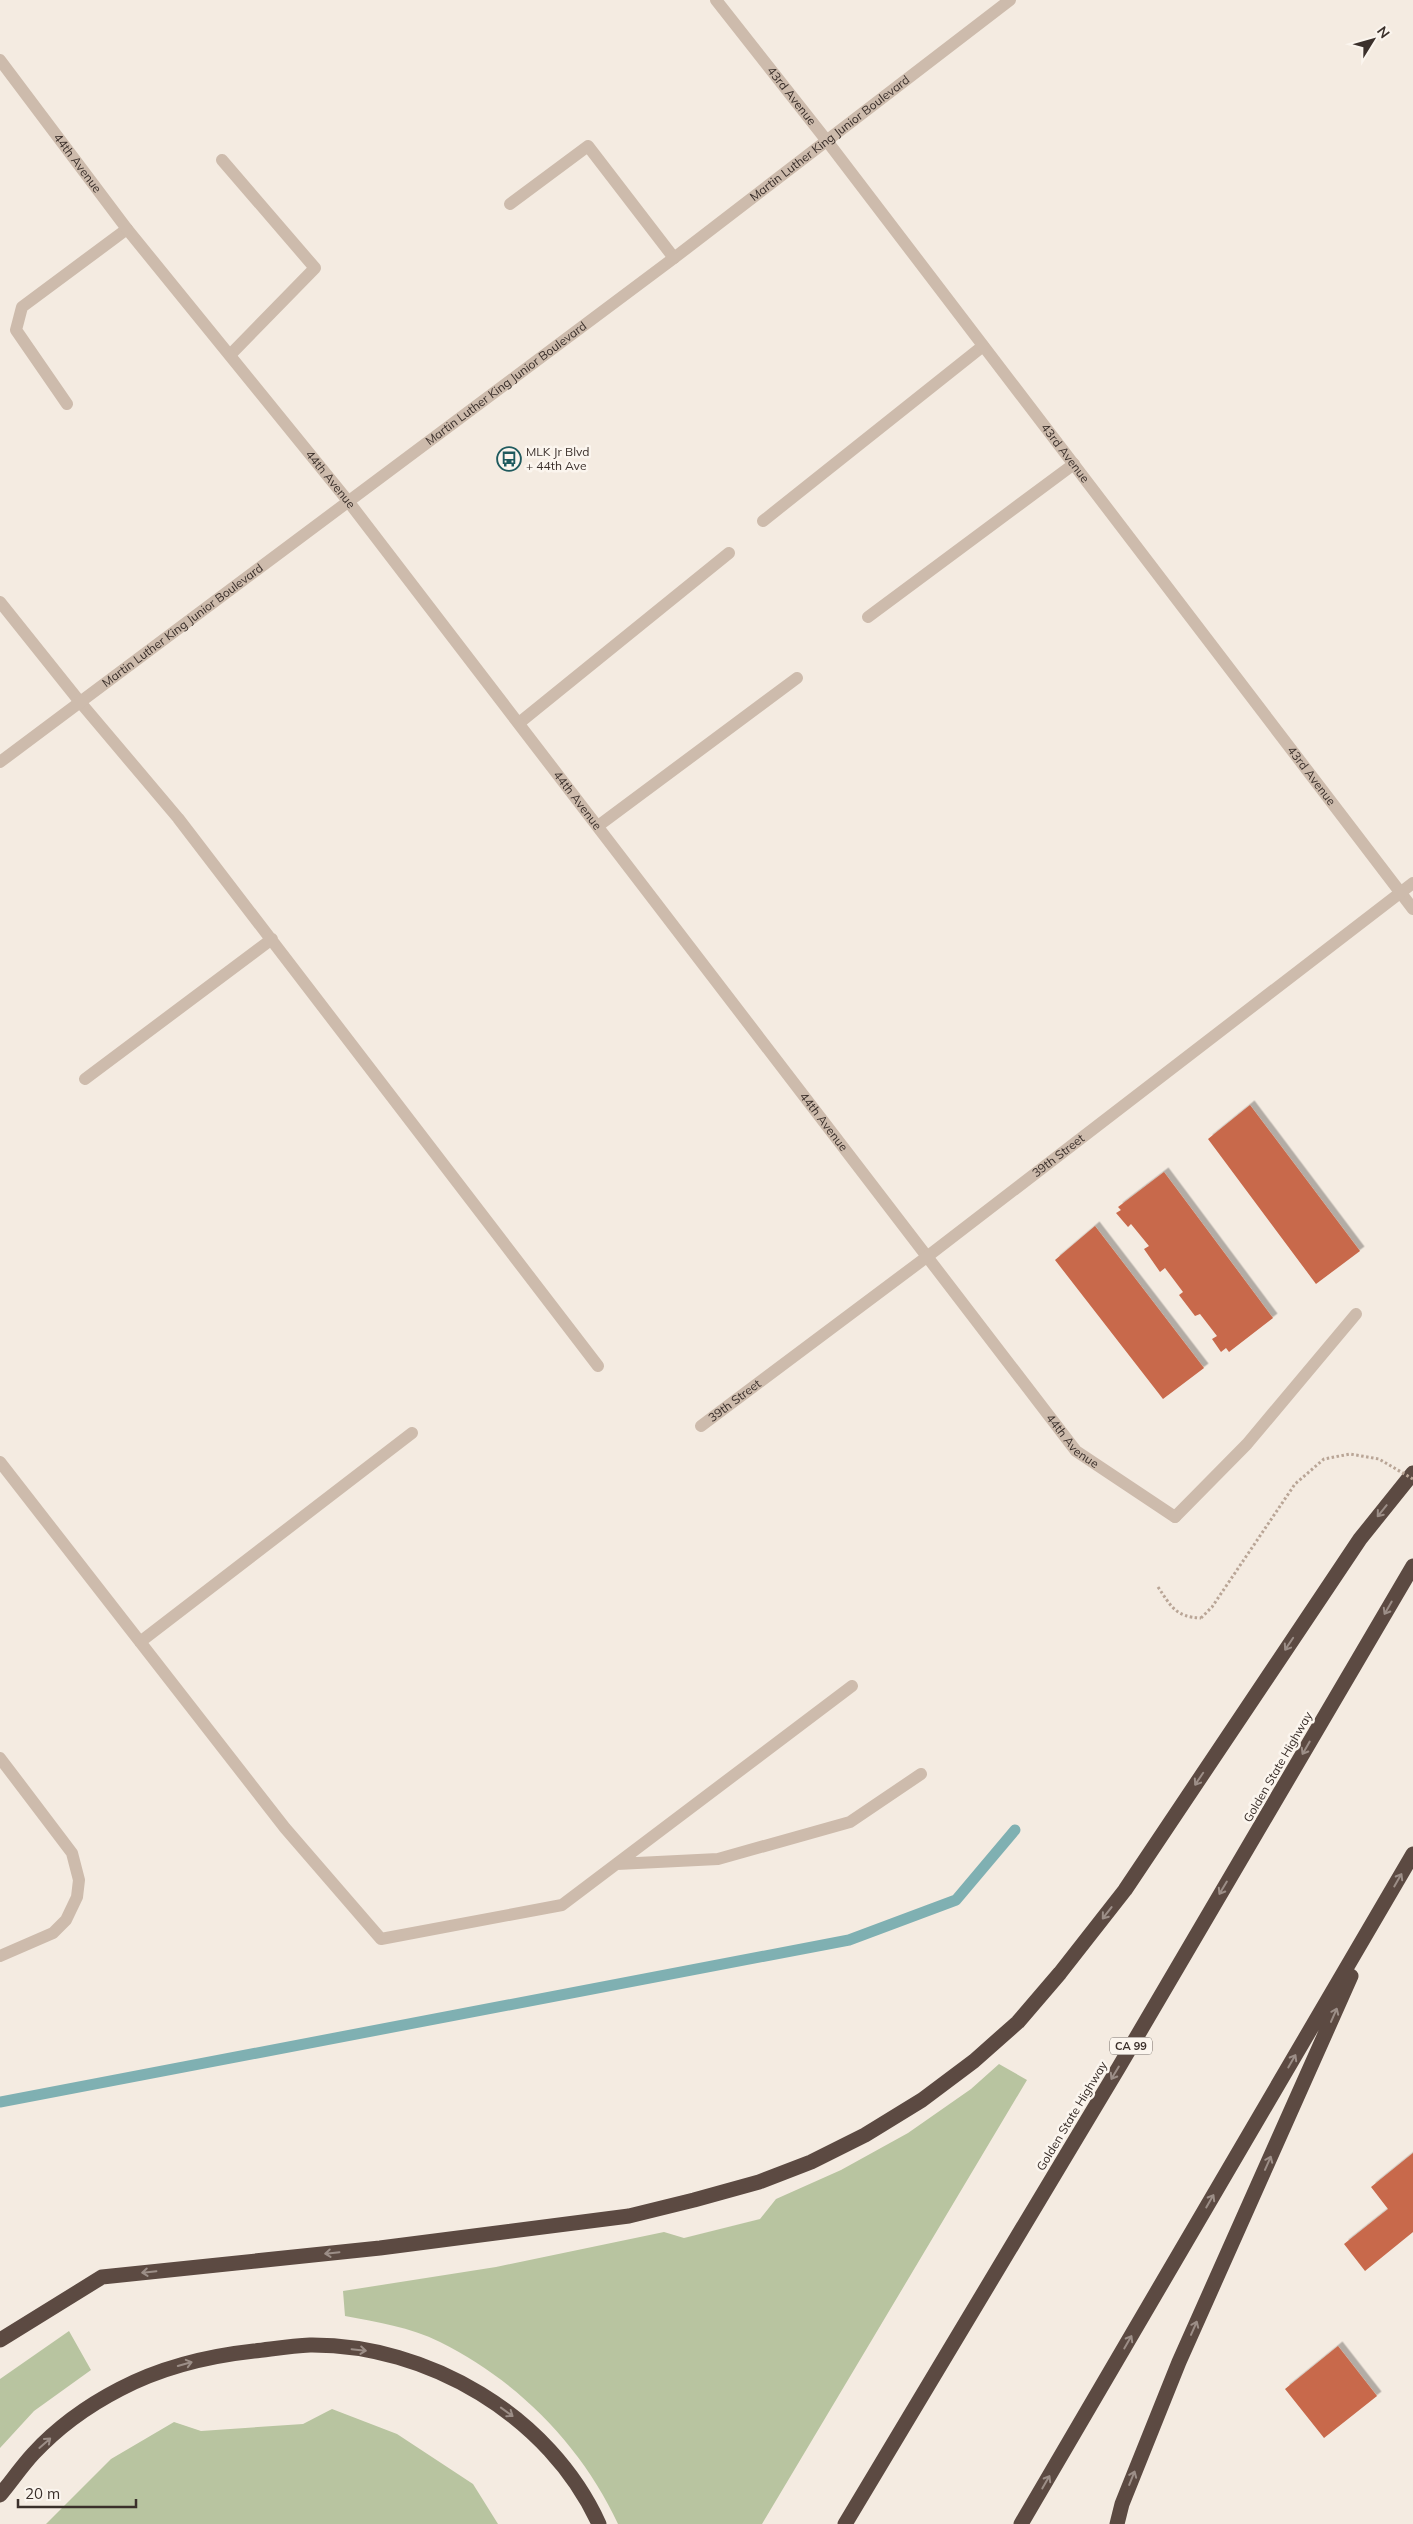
<svg xmlns="http://www.w3.org/2000/svg" width="1413" height="2524" font-family="Mulish,sans-serif">
	<style>
		.green { fill: #b8c4a0 }
		.lines { fill: none; stroke-linecap: round; stroke-linejoin: round }
		.stream { stroke: #7fb0b2; stroke-width: 11 }
		.building { fill: #c8694b; filter: url(#shadow) }
		.path { stroke: #b9a596; stroke-width: 3; stroke-dasharray: 2.5 2.5; stroke-linecap: butt }
		.service { stroke: #cdbbac; stroke-width: 12 }
		.minor { stroke: #cdbbac; stroke-width: 12 }
		.tertiary { stroke: #cdbbac; stroke-width: 12 }
		.motorway { stroke: #5c4a42; stroke-width: 15 }
		.path-bridge { stroke: #b9a596; stroke-width: 3; stroke-dasharray: 2.5 2.5; stroke-linecap: butt }
		.oneway { stroke: #9c8e87 }
		.labels { text-anchor: middle; stroke-width: 5; stroke-linejoin: round; paint-order: stroke }
		.shield { fill: #fbf5ee; stroke: #756b66; stroke-width: 1 }
		.shield-label { font-size: 11px; font-weight: bold; fill: #3b302b }
		.street-label { font-size: 12px; fill: #3b302b; stroke: #fbf5ee }
		.poi-label { font-size: 12px; fill: #3b302b; stroke: #fbf5ee; text-anchor: start }
	</style>
	<defs>
		<filter id="shadow"><feDropShadow dx="4.5" dy="-4.5" stdDeviation="0" flood-color="#0004"/></filter>
	</defs>
	<rect width="100%" height="100%" fill="#f4ebe1"/>
	<path class="green" d="M999,2064L1027,2080L762,2524H618C582,2446 517,2380 440,2342C410,2327 377,2322 345,2316L343,2291L496,2267L664,2232L684,2238L760,2219L776,2199L841,2170L908,2133L971,2089Z
		M69,2331L91,2370L34,2411L0,2448V2379Z
		M332,2409L397,2434L473,2484L498,2524H46L111,2459L174,2422L201,2431L303,2424Z"/>
	<g class="lines">
		<path class="stream" d="M0,2102L849,1940L956,1900L1015,1830"/>
	</g>
	<path class="building" d="M1250,1105L1360,1251L1316,1284L1208,1139Z
		M1164,1172L1273,1318L1229,1352L1226,1348L1221,1352L1212,1339L1217,1336L1200,1314L1195,1316L1179,1295L1183,1292L1165,1268L1160,1272L1144,1249L1149,1246L1131,1224L1128,1227L1116,1213L1121,1210L1118,1207Z
		M1095,1226L1204,1368L1163,1399L1055,1260Z
		M1413,2153V2232L1365,2271L1344,2244L1388,2209L1371,2187Z
		M1338,2346L1377,2396L1324,2438L1285,2389Z"/>
	<g class="lines">
		<path class="path" d="M1158,1587C1171,1606 1175,1617 1201,1618"/>
		<path class="service" d="M222,160L315,268L230,355
			M510,204L588,146L674,258
			M67,404L16,330L22,307L127,229
			M763,521L983,346
			M0,602L80,702L178,818L598,1366
			M868,617L1074,464
			M519,723L729,553
			M598,826L797,678
			M85,1079L272,939
			M0,1462L285,1828L381,1939L562,1905L852,1686
			M1175,1517L1247,1444L1356,1314
			M140,1642L412,1433
			M617,1864L718,1859L850,1822L921,1774"/>
		<g class="minor">
			<path id="s1" d="M716,0L827,141L1413,909"/>
			<path id="s2" d="M0,60L127,229L348,501L1076,1451L1175,1517"/>
			<path id="s3" d="M701,1426L928,1256L1413,883"/>
			<path d="M0,1758L72,1853L79,1880L77,1897L66,1920L53,1933L0,1956"/>
		</g>
		<path class="tertiary" id="s4" d="M0,762L674,258L1010,0"/>
		<path class="motorway" d="M0,2340L102,2277L380,2248L629,2216L694,2200L759,2182L811,2162L865,2135L922,2100L974,2061L1018,2022L1060,1973L1125,1890L1360,1539L1413,1473
			M0,2495C11,2482 21,2467 33,2454C57,2428 89,2405 120,2389C162,2367 208,2356 254,2351C272,2349 291,2346 310,2345C428,2344 550,2416 599,2524
			M845,2524L1119,2067L1413,1566
			M1021,2524L1413,1854
			M1117,2524L1122,2504L1179,2362L1351,1976"/>
		<path class="path-bridge" d="M1201,1618L1212,1607L1295,1484L1324,1459L1350,1454L1379,1459L1413,1479"/>
	</g>
	<defs><path id="oneway-shaft" d="M-6 0H5M1.5-3L5.5 0L1.5 3" fill="none" stroke-width="1.6" stroke-linecap="round" stroke-linejoin="round" transform="scale(1.25)"/></defs>
	<g class="oneway">
		<use href="#oneway-shaft" transform="translate(1382 1511) rotate(129)"/>
		<use href="#oneway-shaft" transform="translate(1388 1608) rotate(120)"/>
		<use href="#oneway-shaft" transform="translate(1289 1644) rotate(124)"/>
		<use href="#oneway-shaft" transform="translate(1306 1748) rotate(120)"/>
		<use href="#oneway-shaft" transform="translate(1199 1779) rotate(124)"/>
		<use href="#oneway-shaft" transform="translate(1398 1880) rotate(-60)"/>
		<use href="#oneway-shaft" transform="translate(1223 1888) rotate(121)"/>
		<use href="#oneway-shaft" transform="translate(1107 1913) rotate(128)"/>
		<use href="#oneway-shaft" transform="translate(1334 2015) rotate(-66)"/>
		<use href="#oneway-shaft" transform="translate(1292 2061) rotate(-60)"/>
		<use href="#oneway-shaft" transform="translate(1115 2073) rotate(121)"/>
		<use href="#oneway-shaft" transform="translate(1268 2163) rotate(-66)"/>
		<use href="#oneway-shaft" transform="translate(1210 2201) rotate(-60)"/>
		<use href="#oneway-shaft" transform="translate(332 2253) rotate(174)"/>
		<use href="#oneway-shaft" transform="translate(149 2272) rotate(174)"/>
		<use href="#oneway-shaft" transform="translate(1194 2328) rotate(-66)"/>
		<use href="#oneway-shaft" transform="translate(1128 2342) rotate(-60)"/>
		<use href="#oneway-shaft" transform="translate(359 2350) rotate(6)"/>
		<use href="#oneway-shaft" transform="translate(185 2364) rotate(-16)"/>
		<use href="#oneway-shaft" transform="translate(507 2412) rotate(36)"/>
		<use href="#oneway-shaft" transform="translate(45 2443) rotate(-41)"/>
		<use href="#oneway-shaft" transform="translate(1132 2478) rotate(-68)"/>
		<use href="#oneway-shaft" transform="translate(1046 2482) rotate(-60)"/>
	</g>
	<defs>
		<g id="bus-ring" transform="scale(1.25)"><circle r="9.5" fill="#fbf5ee" stroke="#1f5a5e" stroke-width="1.5"/><path d="M-5-6H5V4H4V6H2V4H-2V6H-4V4H-5ZM-3.5-4V0h7V-4ZM-3.5 1.2v1.5H-2V1.2ZM2 1.2v1.5H3.5V1.2Z" fill="#1f5a5e"/></g>
	</defs>
	<g fill-rule="evenodd">
		<use href="#bus-ring" x="509" y="459"/>
	</g>
	<g class="labels">
		<rect class="shield" x="1110" y="2037.5" width="42" height="17" rx="4"/>
		<g class="shield-label">
			<text x="1131" y="2050">CA 99</text>
		</g>
		<g class="street-label">
			<text dy="4" stroke="none"><textPath href="#s1" startOffset="122">43rd Avenue</textPath></text>
			<text dy="4" stroke="none"><textPath href="#s4" startOffset="1038">Martin Luther King Junior Boulevard</textPath></text>
			<text dy="4" stroke="none"><textPath href="#s2" startOffset="129">44th Avenue</textPath></text>
			<text dy="4" stroke="none"><textPath href="#s4" startOffset="632">Martin Luther King Junior Boulevard</textPath></text>
			<text dy="4" stroke="none"><textPath href="#s1" startOffset="572">43rd Avenue</textPath></text>
			<text dy="4" stroke="none"><textPath href="#s2" startOffset="534">44th Avenue</textPath></text>
			<text dy="4" stroke="none"><textPath href="#s4" startOffset="228">Martin Luther King Junior Boulevard</textPath></text>
			<text dy="4" stroke="none"><textPath href="#s1" startOffset="978">43rd Avenue</textPath></text>
			<text dy="4" stroke="none"><textPath href="#s2" startOffset="939">44th Avenue</textPath></text>
			<text dy="4" stroke="none"><textPath href="#s2" startOffset="1344">44th Avenue</textPath></text>
			<text dy="4" stroke="none"><textPath href="#s3" startOffset="448">39th Street</textPath></text>
			<text dy="4" stroke="none"><textPath href="#s3" startOffset="42">39th Street</textPath></text>
			<text dy="4" stroke="none"><textPath href="#s2" startOffset="1749">44th Avenue</textPath></text>
			<text transform="translate(1278 1767) rotate(-60)" y="4">Golden State Highway</text>
			<text transform="translate(1072 2116) rotate(-59)" y="4">Golden State Highway</text>
		</g>
		<g class="poi-label">
			<text x="526" y="456">MLK Jr Blvd<tspan x="526" dy="14">+ 44th Ave</tspan></text>
		</g>
	</g>
	<g transform="translate(1373 40) rotate(53)" stroke="#fbf5ee" stroke-width="4" paint-order="stroke">
	<path d="M0-4L9 19L0 12L-9 19Z" fill="#3b302b"/>
	<text y="-8" font-size="14" font-weight="bold" text-anchor="middle" fill="#3b302b">N</text>
	</g>
	<path d="M18 2499v8h118v-8" fill="none" stroke="#3b302b" stroke-width="2.5"/>
	<text x="25" y="2499" font-size="15" fill="#3b302b" stroke="#fbf5ee" stroke-width="4" paint-order="stroke">20 m</text>
</svg>
